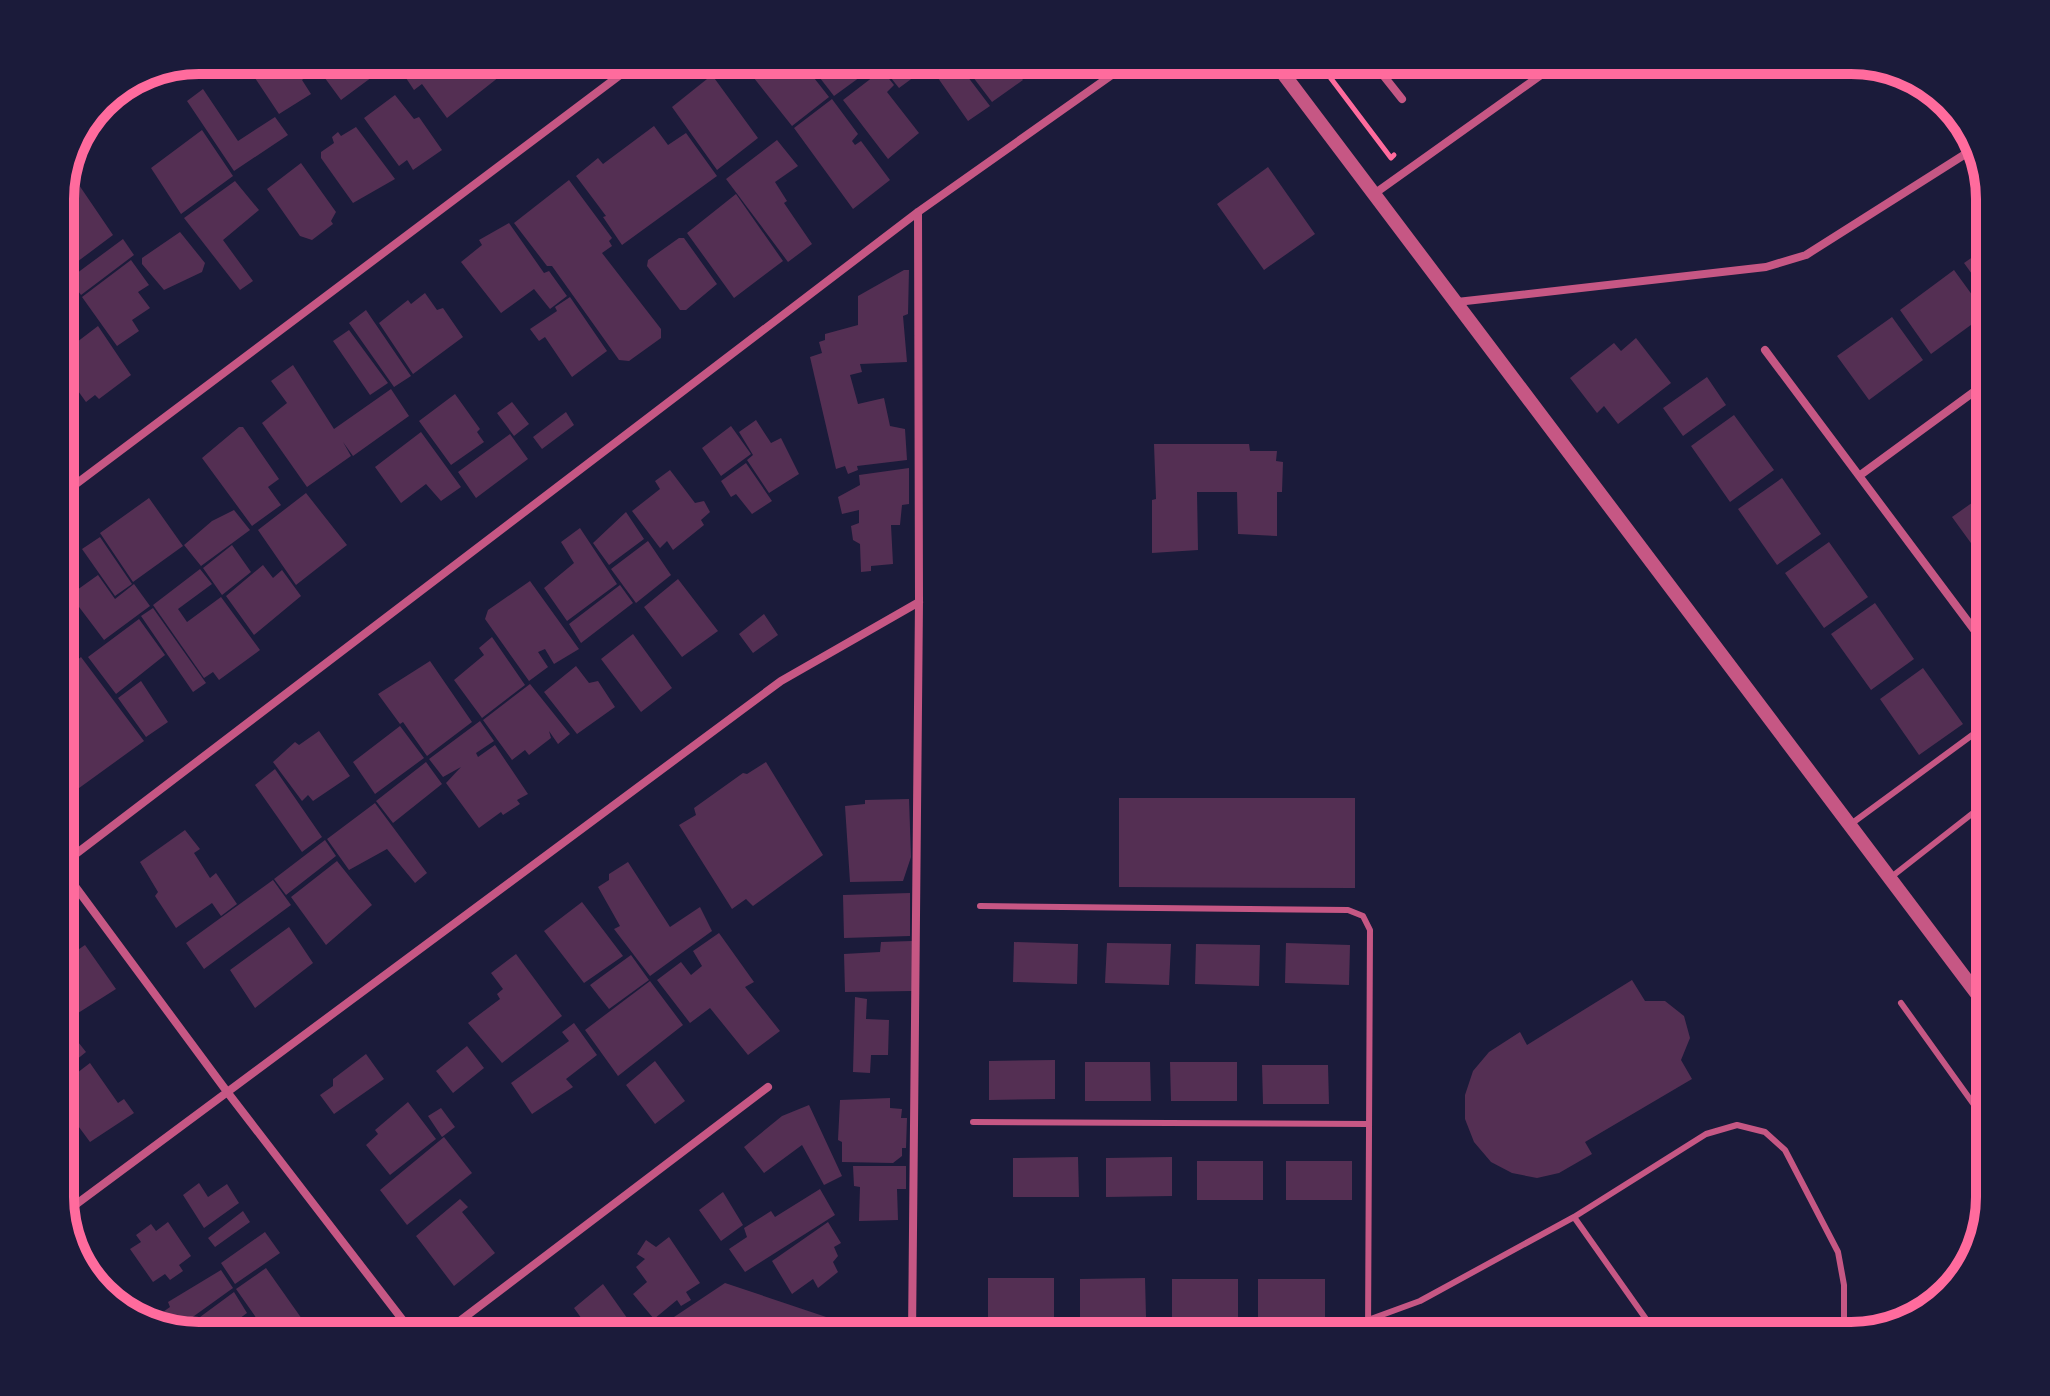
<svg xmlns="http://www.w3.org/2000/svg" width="2050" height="1396" font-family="'Source Serif 4',serif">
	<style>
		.building { fill: #542f53 }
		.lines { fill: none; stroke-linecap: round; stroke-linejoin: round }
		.path { stroke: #ff6b9d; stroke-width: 5 }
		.service { stroke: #c65784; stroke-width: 6 }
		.minor { stroke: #c65784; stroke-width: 8 }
		.tertiary { stroke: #c65784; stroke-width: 14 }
		.rim { fill: none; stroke: #ff6b9d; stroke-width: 10 }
	</style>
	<rect width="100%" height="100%" fill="#1b1b3a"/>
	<path class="building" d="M243,60H313L318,68L302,80L311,94L279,114Z
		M332,60H395L341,100L319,70Z
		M401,60H487L499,77L447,118L422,84L414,90L396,63Z
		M766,60H800L829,97L792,126L750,73Z
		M806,60H875L878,64L834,96Z
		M883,60H901L914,77L899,88L879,63Z
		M903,60H955L990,106L968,121L931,68L917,78Z
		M960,60H1008L1023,80L992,102Z
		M882,70L894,85L887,92L919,133L888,159L843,100Z
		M712,75L758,138L717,170L672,107Z
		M203,89L238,141L275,117L288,135L234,171L187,101Z
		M395,95L414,119L419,117L442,150L413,170L407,160L399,166L364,118Z
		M832,99L858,134L852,141L855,145L861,141L890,180L853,209L794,128Z
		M654,126L668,145L686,133L717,176L622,245L603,217L606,216L576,176L598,158L603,164Z
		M356,127L395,179L353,203L321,158V152L334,143L332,137L338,132L341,136Z
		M202,130L233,176L181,214L151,168Z
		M777,140L798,166L775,182L787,201L784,203L812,244L788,262L726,179Z
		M301,163L336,212L331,221L333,224L312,240L300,236L267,189Z
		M1268,167L1315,234L1264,270L1217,204Z
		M569,180L612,238L609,241L612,246L602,253L661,329V338L629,361L619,360L552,266H547L514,223Z
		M235,181L259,210L223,240L253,281L240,290L184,218Z
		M79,185L113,235L77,262L60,237V216L71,209L64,197Z
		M736,194L783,261L734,298L687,233Z
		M509,223L544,273L549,271L567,296L550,309L534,289L501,313L461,262L482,245L479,240Z
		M180,232L205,263L202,272L164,290L142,264V258Z
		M679,238H684L717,284L686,310H680L647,266L648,260Z
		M123,239L134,255L81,295L69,279Z
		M1990,245V299L1964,263Z
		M131,260L149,285L138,292L150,308L132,320L139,331L117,346L82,297Z
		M904,270H909L908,314L903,316L907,362L860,364L862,372L850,375L858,404L884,398L890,426L905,429L907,460L857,466L858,470L848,474L845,466L836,469L810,357L822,353L819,342L825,340V334L858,325V296Z
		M1954,270L1986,314L1931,354L1900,310Z
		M60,276L75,297L60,307Z
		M425,293L437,310L443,308L463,337L413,374L379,323L408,300L411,304Z
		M570,297L607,351L572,377L545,337L539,341L530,329L557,311L555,307Z
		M366,310L411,376L394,387L349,323Z
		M1892,317L1923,360L1869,400L1837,356Z
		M98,326L131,375L99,399L95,395L86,402L60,366V355Z
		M349,330L388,383L370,395L333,341Z
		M1636,338L1671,383L1618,424L1604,406L1597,413L1570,378L1614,343L1621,351Z
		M293,365L334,429L391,389L409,416L353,456L343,442L351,456L307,487L262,423L287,403L271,381Z
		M1707,377L1726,405L1683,436L1663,408Z
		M455,394L480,429L477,432L484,442L451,465L419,421Z
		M512,402L529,424L514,436L497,413Z
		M566,412L574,425L542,449L533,437Z
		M1734,415L1774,470L1730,502L1691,446Z
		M756,420L771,443L781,438L799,474L769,493L747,460L753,455L739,432Z
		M731,426L751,454L721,476L702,448Z
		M239,427H243L279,479L268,487L281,505L252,526L202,458Z
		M421,432L461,487L441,501L426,484L401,503L375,467Z
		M510,434L528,459L476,498L458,472Z
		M1154,444H1249L1250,451H1277L1276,461L1283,462L1282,492H1277V536L1238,534L1237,492H1197L1198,550L1152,553V500L1156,499Z
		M746,463L772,501L752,514L736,494L731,497L721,481Z
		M909,468V504L902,505L900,525H891L893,564L871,566V571L861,572L860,544L853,540L851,526L859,523V510L842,514L838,497L860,485L859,475Z
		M670,470L695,503L704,501L710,512L701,520L704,525L673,550L667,541L660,548L632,511L660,489L655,481Z
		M1782,478L1821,534L1777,565L1738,509Z
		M1990,490V556L1984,561L1952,517Z
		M306,493L347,545L296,585L258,530Z
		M149,498L183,546L133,582L100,533Z
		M234,510L250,530L201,566L184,545L212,521Z
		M626,512L644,539L609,565L593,543Z
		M580,528L617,584L567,621L544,588L574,563L561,542Z
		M100,537L132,584L115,596L82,549Z
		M648,541L671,575L636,603L611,569Z
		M1829,542L1868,597L1824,628L1785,573Z
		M232,545L251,572L222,595L203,568Z
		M263,565L273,578L282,570L301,596L254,635L226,596Z
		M200,569L212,584L178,609L187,622L221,597L260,650L219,680L213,672L204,678L153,605Z
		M98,575L115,599L134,584L150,606L104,640L70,595Z
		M678,579L718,631L682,657L644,607Z
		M530,581L579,649L554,664L545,649L538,652L548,667L529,681L485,619L488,610Z
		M620,585L633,603L581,643L569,624Z
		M1875,603L1914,659L1871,690L1831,634Z
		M60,608L75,628L60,637Z
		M153,608L206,683L193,692L141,616Z
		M764,614L778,635L753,653L739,634Z
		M139,619L165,655L116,694L88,657Z
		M633,634L672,688L641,712L601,659Z
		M492,637L525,685L482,718L454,680L484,655L479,648Z
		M81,657L144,741L75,791L60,771V674Z
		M430,661L472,722L427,756L403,722L400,724L378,694Z
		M576,666L589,683L598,681L615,707L577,734L544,692Z
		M1923,668L1963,724L1919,755L1880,699Z
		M141,681L168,722L146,737L118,698Z
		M530,684L570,734L558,744L549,731L551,738L529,755L525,750L512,760L483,720Z
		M480,721L494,741L476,753L478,757L495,745L528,794L517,800L520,804L503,815L501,812L479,828L446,783L461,767L443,777L429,759Z
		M400,726L424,758L375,794L353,762Z
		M319,731L350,776L313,801L308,795L302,801L273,762L295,742L299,745Z
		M426,762L442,784L393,823L376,801Z
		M766,762L823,855L753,906L746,899L732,909L679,825L696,815L694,808L743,773L747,774Z
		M275,769L322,837L302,852L255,785Z
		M1119,798H1355V888L1119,887Z
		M909,799L911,857L903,881L850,882L845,806L865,804V800Z
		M375,803L427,873L415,883L387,849L349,870L327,839Z
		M185,830L200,849L194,853L210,878L216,873L237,904L221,916L212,903L176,928L155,896L158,892L140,862Z
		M325,840L336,856L286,895L274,879Z
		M337,861L372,905L326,945L291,897Z
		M628,862L670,927L700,907L712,931L650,976L614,929L620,926L598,887L609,880V874Z
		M273,880L291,905L204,969L186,943Z
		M910,893V936L844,938L843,895Z
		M582,902L623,956L584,983L544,931Z
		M289,927L313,963L255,1008L230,970Z
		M719,933L754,982L745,987L780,1031L748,1055L710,1008L690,1023L657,980L681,962L691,975L702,966L693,951Z
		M912,941V991L845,992L844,954L880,952L881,942Z
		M1014,942L1078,944L1077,984L1013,982Z
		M1107,943L1171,944L1169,985L1105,983Z
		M1286,943L1350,945L1349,985L1285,983Z
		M1196,944L1260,945L1259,986L1195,984Z
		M85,945L116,989L67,1020L60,1010V962Z
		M516,954L562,1016L502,1063L468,1023L500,999L497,994L503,989L491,973Z
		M631,955L649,980L609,1009L590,985Z
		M1632,980L1645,1001H1665L1684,1016L1690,1038L1681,1060L1692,1079L1585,1142L1592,1154L1559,1173L1537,1178L1512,1173L1491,1162L1474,1142L1465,1119V1095L1473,1071L1489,1052L1520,1032L1527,1045Z
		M650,981L683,1025L618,1076L585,1030Z
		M855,997L867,999L866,1019L889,1020L888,1055H871L870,1073L853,1072Z
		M574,1023L597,1055L566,1079L573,1087L532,1114L511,1083L569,1041L562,1032Z
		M71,1033L86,1052L60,1073V1041Z
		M467,1046L484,1068L453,1093L436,1071Z
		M366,1054L384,1079L334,1114L320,1095L333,1086V1079Z
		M1055,1060V1099L989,1100V1061Z
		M655,1061L685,1101L655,1124L626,1085Z
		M1085,1062H1150L1151,1101H1085Z
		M1170,1062H1237V1101H1171Z
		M90,1063L118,1103L124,1099L134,1113L90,1142L73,1119L65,1125L60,1119V1086Z
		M1262,1065H1328L1329,1104H1263Z
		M890,1098V1108L902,1109L901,1118H907L906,1148H902V1156L893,1163L842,1162V1142L838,1140L840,1100Z
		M408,1102L436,1139L390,1175L366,1145L378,1134L375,1130Z
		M809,1105L842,1176L824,1185L802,1145L764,1173L744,1147L782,1116Z
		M441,1108L455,1127L442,1137L428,1116Z
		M444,1137L472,1173L407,1225L380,1190Z
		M1078,1157L1079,1197H1013V1158Z
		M1172,1157V1196L1106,1197V1158Z
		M1197,1161H1263V1200H1197Z
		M1286,1161H1352V1200H1286Z
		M853,1166H906V1189H897L898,1220L859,1221L860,1187L854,1186Z
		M199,1183L208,1197L227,1184L239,1203L204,1228L183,1195Z
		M820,1189L835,1215L745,1272L729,1249L747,1237L744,1228L771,1211L775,1217Z
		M723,1192L743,1225L721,1241L699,1210Z
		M460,1199L468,1207L462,1212L495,1253L454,1286L416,1236Z
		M243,1211L250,1222L215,1247L208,1238Z
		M168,1222L191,1256L179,1265L183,1271L170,1280L165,1274L153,1282L130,1249L141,1242L136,1235L151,1224L156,1231Z
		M828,1222L841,1243L834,1247L838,1256L833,1262L838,1272L818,1288L813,1279L792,1294L772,1261Z
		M265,1232L280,1253L235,1284L221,1263Z
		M669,1237L700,1283L686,1292L691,1300L681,1306L677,1300L654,1319L633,1294L647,1282L636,1267L645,1259L637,1254L646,1240L656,1247Z
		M266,1268L314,1336H269L236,1289Z
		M221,1270L233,1288L176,1329L150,1321L170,1307L168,1302Z
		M988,1278H1054V1317H988Z
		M1145,1278L1146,1317L1080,1318V1279Z
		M1172,1279H1238V1317L1172,1318Z
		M1258,1279H1325V1318H1258Z
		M725,1283L847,1324V1336H656L653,1331Z
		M603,1284L637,1332L632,1336H594L574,1308Z
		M234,1292L247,1313L216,1336L181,1331Z
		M247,1319L259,1336H223Z
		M548,1328L553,1336H516L526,1330L537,1336Z"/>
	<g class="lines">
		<path class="path" d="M1317,60L1391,158L1394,155"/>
		<path class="service" d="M1851,824L1990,722
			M1890,878L1973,813
			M980,906L1348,910L1363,916L1370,930L1368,1336
			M1901,1003L1990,1127
			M973,1122L1368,1124
			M1574,1217L1658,1336
			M1368,1320L1420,1301L1574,1217L1706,1134L1737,1125L1765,1132L1785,1150L1838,1252L1844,1285V1336
			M1782,1336C1800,1318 1824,1317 1842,1336"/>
		<path class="minor" d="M1371,60L1402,99
			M99,104L125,85
			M1374,194L1562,60
			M1457,302L1766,267L1806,255L1978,146
			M1765,350L1990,651
			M1859,476L1990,380
			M60,496L640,60
			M60,866L918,212L1133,60
			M60,866L228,1093L415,1336
			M63,1214L781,681L919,602
			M440,1336L768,1087
			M912,1336L919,602L918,212"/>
		<path class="tertiary" d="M1273,60L1990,1011"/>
	</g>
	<path d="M0 0H2050V1396H0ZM199 74H1851A125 125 0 0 1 1976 199V1197A125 125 0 0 1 1851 1322H199A125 125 0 0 1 74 1197V199A125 125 0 0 1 199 74Z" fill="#1b1b3a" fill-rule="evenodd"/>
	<path class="rim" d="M199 74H1851A125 125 0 0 1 1976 199V1197A125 125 0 0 1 1851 1322H199A125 125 0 0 1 74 1197V199A125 125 0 0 1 199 74Z"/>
</svg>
